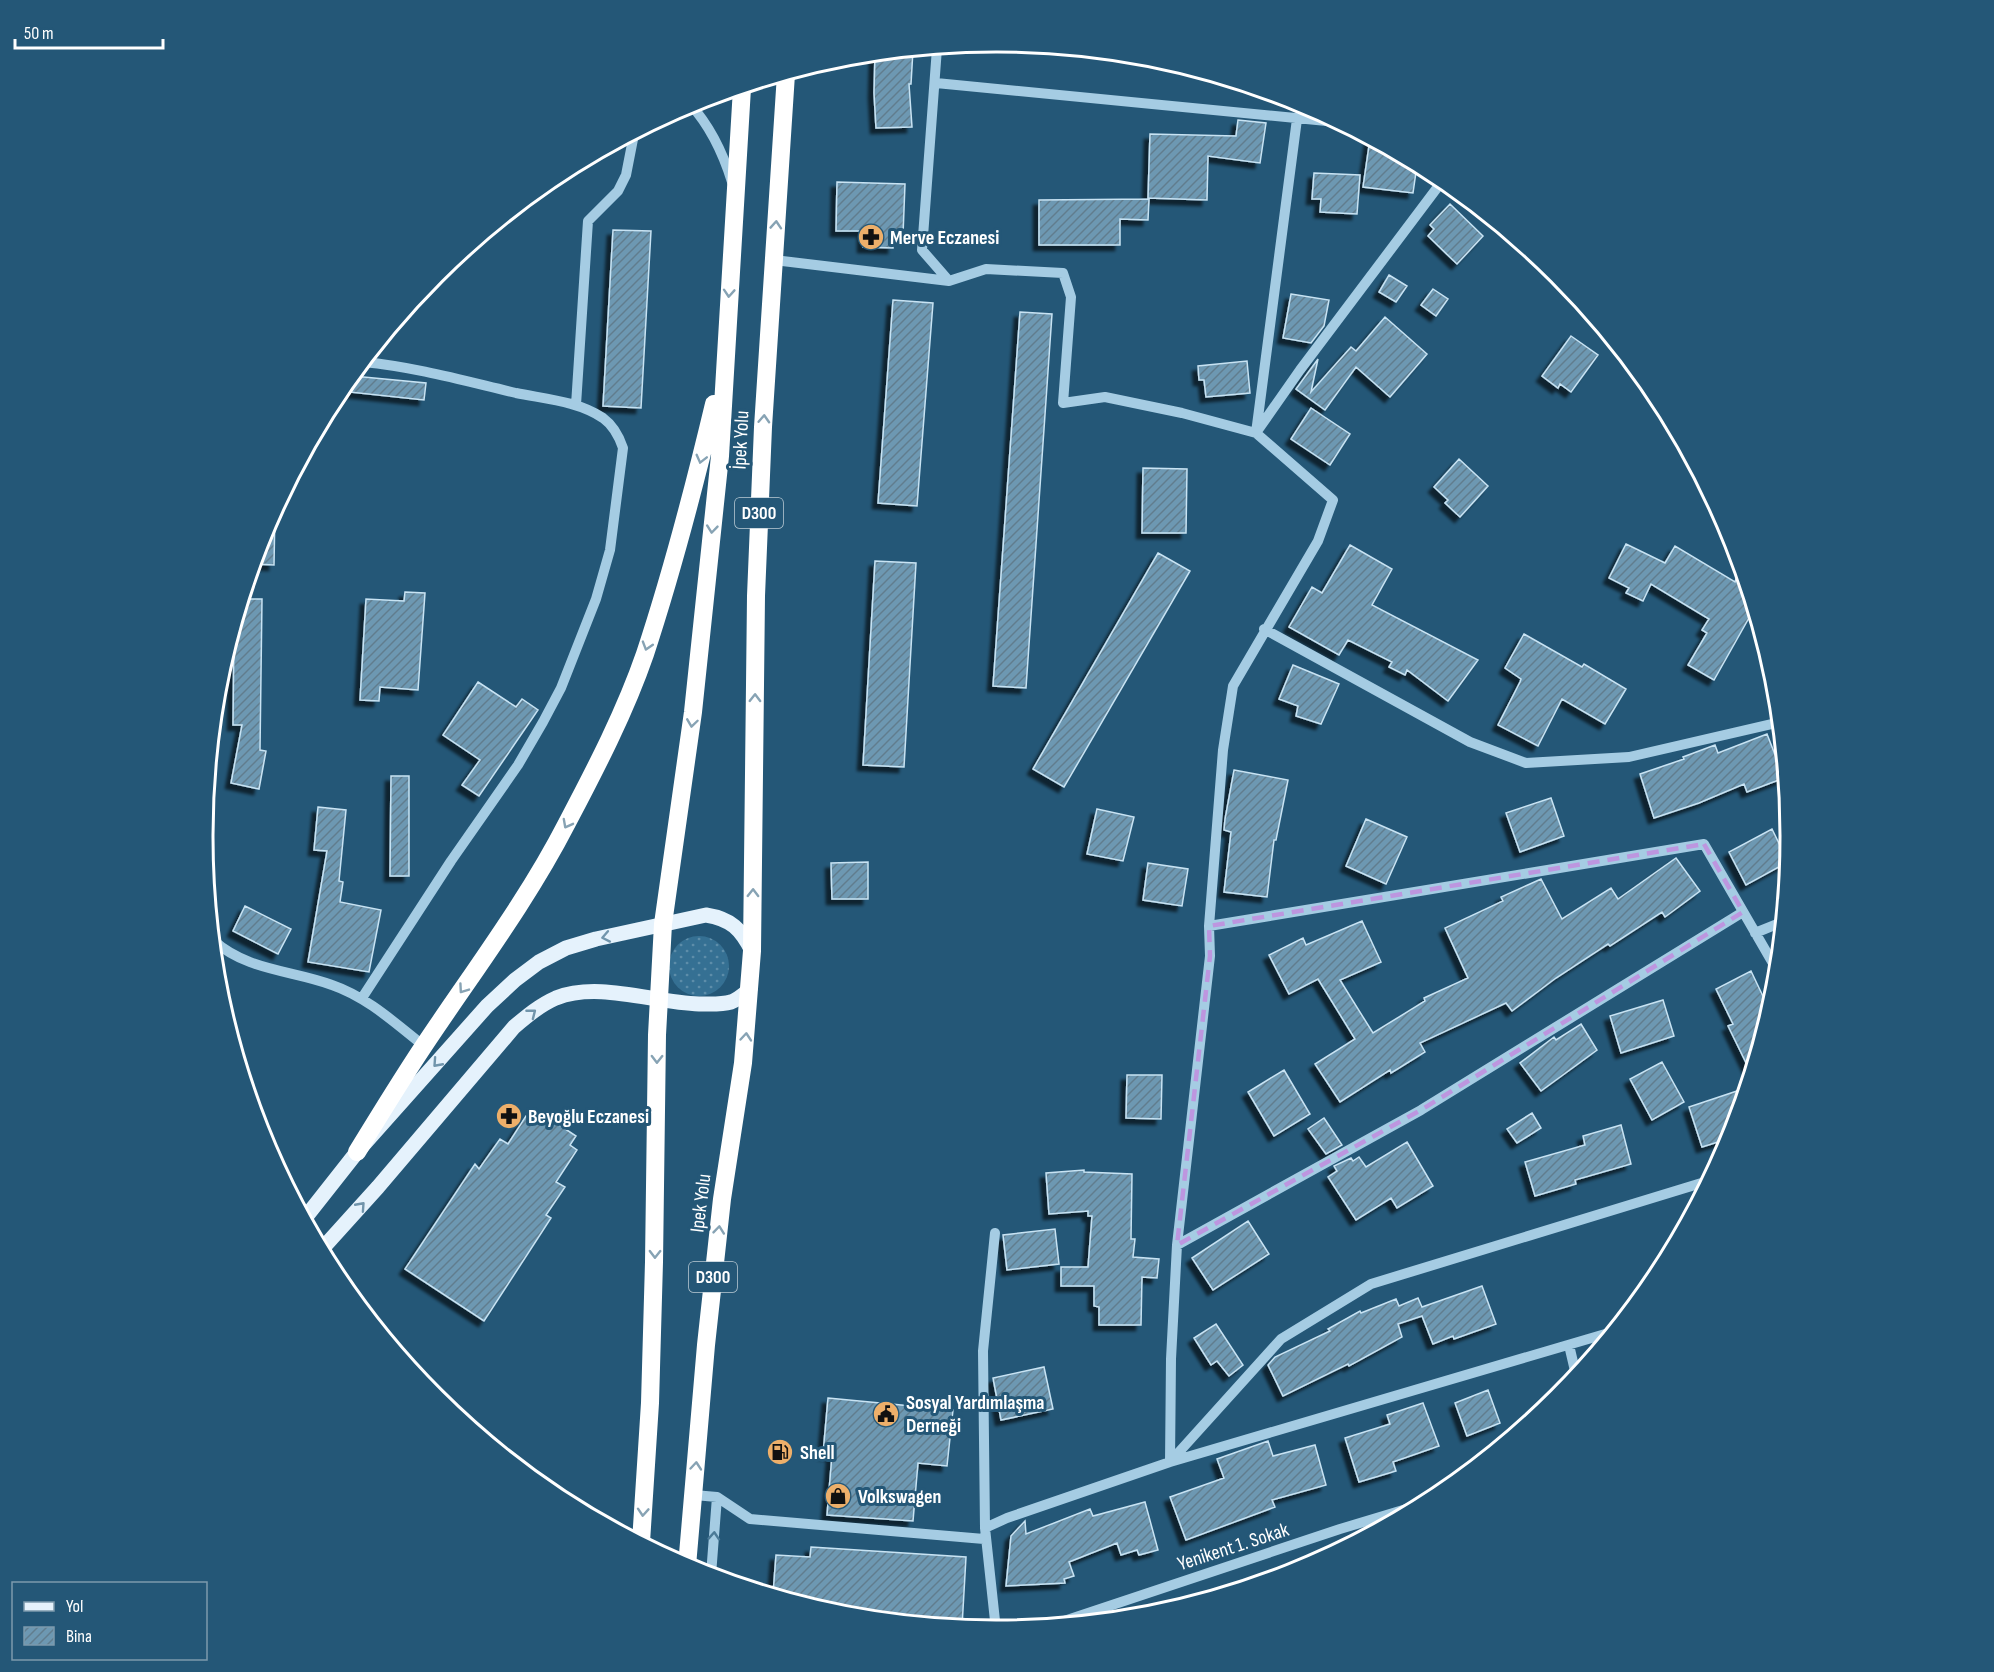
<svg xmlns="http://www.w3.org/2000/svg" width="1994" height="1672" font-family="'Sofia Sans Condensed',sans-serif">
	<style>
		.grass { fill: url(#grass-dots) }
		.building { fill: url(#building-hatch); stroke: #c8e3f3; stroke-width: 1.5; filter: url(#shadow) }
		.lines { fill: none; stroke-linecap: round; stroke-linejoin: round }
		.minor { stroke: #a5cce3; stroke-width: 10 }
		.major { stroke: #e5f2fc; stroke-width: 15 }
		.highway { stroke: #fff; stroke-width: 18 }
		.oneway { stroke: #87a3b4 }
		.oneway2 { stroke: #7195ac }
		.oneway3 { stroke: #4b7a97 }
		.marked { fill: none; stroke: #bd96df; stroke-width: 4.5; stroke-dasharray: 12 8; stroke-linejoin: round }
		.labels { text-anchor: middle; stroke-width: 6; stroke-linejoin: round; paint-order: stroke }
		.shield { fill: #245777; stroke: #bdcdd6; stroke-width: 1.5 }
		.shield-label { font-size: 18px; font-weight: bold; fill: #fff }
		.poi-label { font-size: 20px; font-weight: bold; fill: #fff; stroke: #245777; text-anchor: start }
		.street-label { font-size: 20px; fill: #fff; stroke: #245777 }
		.rim { fill: none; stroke: #fff; stroke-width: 3 }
	</style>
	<defs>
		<pattern id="grass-dots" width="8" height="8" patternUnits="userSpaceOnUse" patternTransform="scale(1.5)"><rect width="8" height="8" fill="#357093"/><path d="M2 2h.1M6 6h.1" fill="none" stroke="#5d8da9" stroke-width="1.8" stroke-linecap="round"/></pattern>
		<pattern id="building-hatch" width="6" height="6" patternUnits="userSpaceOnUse" patternTransform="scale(1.5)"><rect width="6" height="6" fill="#6d98b2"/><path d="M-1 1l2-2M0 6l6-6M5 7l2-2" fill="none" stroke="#617d8e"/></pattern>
		<filter id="shadow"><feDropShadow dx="-5.5" dy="5.5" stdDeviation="1.5" flood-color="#0009"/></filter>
	</defs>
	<rect width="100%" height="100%" fill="#245777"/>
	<path class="grass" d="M669 966a30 30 0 1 1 60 0a30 30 0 1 1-60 0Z"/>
	<path class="building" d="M913,50L911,84H909L912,127L876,128L874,93L875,54Z
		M1238,120L1266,123L1260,163L1208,156L1207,200L1148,198L1150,134L1236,136Z
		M1370,139L1417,165L1413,193L1363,187Z
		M1314,173L1360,175L1357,214L1320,212L1321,199H1312Z
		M837,182L905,184L903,235L893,234V248L863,247V231H836Z
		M1149,199L1148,220L1120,219V245H1039V200Z
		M1450,204L1483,236L1457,264L1428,236L1434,229L1430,225Z
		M613,230L651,231L641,408L603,406Z
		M1389,275L1407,286L1396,302L1379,292Z
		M1433,289L1448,299L1436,316L1421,305Z
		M1291,294L1329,300L1324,326L1311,343L1283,338Z
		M893,300L933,303L917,506L878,503Z
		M1020,312L1052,314L1026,688L993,686Z
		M1385,317L1427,354L1390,397L1356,367L1325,410L1296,389L1318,359L1311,392L1351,347L1356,351Z
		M1571,336L1598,355L1571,392L1560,384L1558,388L1542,376Z
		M1247,361L1250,393L1206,397L1204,380H1199L1198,366Z
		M353,376L426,383L424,400L340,391Z
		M1311,408L1350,434L1330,465L1291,439Z
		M1459,459L1488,486L1460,517L1445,503L1448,500L1434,487Z
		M1143,468L1187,469L1186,533H1142Z
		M275,510L274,565L254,564L264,532Z
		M1626,544L1665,563L1675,546L1735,582L1736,579L1747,586L1754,609L1714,680L1688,665L1707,633L1702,630L1709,619L1651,584L1643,601L1626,593L1629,588L1609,578Z
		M1350,545L1392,569L1372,605L1478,660L1448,701L1407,670L1405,675L1389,667L1392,662L1348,640L1339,655L1289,627L1312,587L1322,593Z
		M1158,553L1190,571L1064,787L1033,769Z
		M875,561L916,563L904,767L863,765Z
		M405,592L425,593L418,690L380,687L379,701L360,700L366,599L404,601Z
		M243,599H262L260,750L266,751L259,789L231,783L242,725H233L234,629Z
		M1524,634L1582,667L1584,664L1626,689L1605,724L1562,699L1538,746L1498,725L1520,682L1521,679L1505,668Z
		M1293,665L1339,684L1321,724L1296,716L1298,706L1279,699Z
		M478,682L516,707L522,699L538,710L479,796L462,785L480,760L443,735Z
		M1767,734L1784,778L1747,792L1744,784L1699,803L1654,818L1640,774L1684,759L1683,757L1715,745L1718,753Z
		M1234,770L1288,780L1276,840H1274L1267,897L1224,892L1231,832L1224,830L1225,819Z
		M391,776H409V876H390Z
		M1551,798L1564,836L1520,852L1506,813Z
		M318,807L346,810L339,881L343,882L340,902L381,910L369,972L308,962L327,851L314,850Z
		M1097,809L1134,817L1123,861L1087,854Z
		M1366,819L1407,837L1386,884L1346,866Z
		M1772,829L1788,862L1746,885L1729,852Z
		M1676,858L1700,891L1665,917L1662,912L1610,946L1608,944L1556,978L1512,1011L1506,1003L1420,1043L1425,1052L1391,1073L1390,1070L1340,1102L1315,1064L1355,1039L1318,979L1289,994L1269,955L1303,938L1306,945L1362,921L1381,962L1340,980L1373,1033L1425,1001L1424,998L1468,978L1445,928L1503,901L1501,897L1541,879L1562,919L1611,888L1618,899Z
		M868,862V899H832L831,863Z
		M1148,863L1188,869L1182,906L1143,900Z
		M245,906L291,929L278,954L233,931Z
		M1751,971L1770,1011L1751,1073L1728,1026L1733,1024L1716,989Z
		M1663,1000L1674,1036L1621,1053L1610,1016Z
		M1581,1024L1597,1050L1541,1091L1520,1063L1554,1037L1556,1040Z
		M1662,1062L1684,1102L1652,1120L1630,1079Z
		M1284,1070L1310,1114L1274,1136L1248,1092Z
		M1127,1075H1162L1161,1119L1126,1118Z
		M1746,1088L1731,1138L1702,1147L1689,1107Z
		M541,1113L576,1136L570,1145L577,1150L556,1182L565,1187L546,1215L551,1218L484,1321L405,1269L475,1164L479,1169L500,1139L508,1144L526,1116L535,1122Z
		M1532,1113L1541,1128L1517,1143L1507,1129Z
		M1324,1118L1342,1145L1326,1154L1308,1129Z
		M1621,1125L1631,1164L1575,1180L1576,1184L1535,1196L1525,1162L1585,1145L1583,1136Z
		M1407,1142L1433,1186L1397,1208L1391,1198L1356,1220L1328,1177L1337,1171L1334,1166L1351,1158L1353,1161L1359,1157L1366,1167Z
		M1084,1170V1172L1132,1174L1131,1239H1135L1133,1257L1159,1259L1157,1278L1142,1277L1141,1325H1099V1307L1094,1306V1286H1061V1267H1088L1092,1216H1088V1211L1049,1214L1046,1173Z
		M1248,1221L1269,1254L1213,1290L1192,1258Z
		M1055,1229L1059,1264L1007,1270L1003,1235Z
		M1482,1286L1496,1324L1454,1339L1453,1336L1433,1344L1422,1316L1398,1324L1402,1337L1349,1366L1348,1364L1283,1396L1268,1365L1275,1357L1330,1331L1328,1329L1360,1311L1361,1313L1396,1299L1399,1306L1418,1298L1422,1307Z
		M1216,1324L1243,1365L1229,1376L1217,1361L1211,1365L1194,1338Z
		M1044,1367L1053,1409L1001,1420L993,1378Z
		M1488,1390L1500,1423L1467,1436L1455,1403Z
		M828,1398L953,1410L947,1466L918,1463L913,1521L827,1515L832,1455L823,1454Z
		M1423,1403L1439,1446L1393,1462L1396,1471L1359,1482L1345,1438L1390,1424L1387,1415Z
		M1268,1441L1273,1456L1315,1445L1326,1485L1272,1500L1275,1507L1186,1540L1170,1497L1224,1478L1217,1459Z
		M1145,1502L1158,1550L1139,1555L1137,1550L1121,1555L1117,1543L1069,1562L1074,1576L1064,1579L1065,1583L1006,1586L1011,1536L1025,1521L1026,1534L1090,1509L1093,1516Z
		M811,1547L966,1557L962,1627L842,1615L773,1594L776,1555L810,1557Z"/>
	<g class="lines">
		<path class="minor" d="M937,48L922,250L949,281
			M936,83L1337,122
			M690,104C711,127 723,153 732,182
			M774,260L949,281L986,269L1063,273L1071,297L1063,403L1105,397L1182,413L1256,433L1333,500L1318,541L1233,686L1223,750L1209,926L1210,956L1177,1245L1171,1359L1170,1462
			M576,405L588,221L618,191L626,175L634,134
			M1258,430L1300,370L1443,180
			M1256,433L1297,119
			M1264,629L1470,742L1526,763L1629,757L1780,722
			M1209,926L1704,844L1778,972
			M1755,933L1782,922
			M213,940C247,971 292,970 332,985C367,997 395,1023 424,1046
			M362,998L451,861L518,765L543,722L561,688L596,599L610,550L623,448C619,436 614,426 603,418C578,401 545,399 516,393C465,381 416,367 363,362
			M1177,1245L1421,1110L1743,912
			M1569,1345L1576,1375
			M1170,1462L1281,1339L1371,1284L1708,1181
			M694,1495L717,1497L750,1519L984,1539
			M985,1528L983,1351L995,1233
			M711,1575L717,1497
			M1055,1624L1340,1529L1423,1504
			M996,1630L985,1528L1007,1518L1170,1462L1612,1332"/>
		<path class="major" d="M305,1218L357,1152L487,1006L515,980L539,962L566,948L596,939L706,915C731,919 741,929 752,951
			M322,1249L378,1187L514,1027C527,1016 540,1005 556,998C599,981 654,1003 699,1004C709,1004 721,1005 731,1002C739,999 744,994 750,989"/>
		<path class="highway" d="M357,1152C379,1116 401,1080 425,1044C473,972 527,901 567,823C596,768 625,712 645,654C672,572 694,488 714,404
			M641,1542L650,1403L654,1262L657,1035L663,924L693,712L720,456L742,88
			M687,1566L706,1345L722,1199L743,1063L752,951L756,596L763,427L786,74"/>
	</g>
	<defs><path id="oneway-chevron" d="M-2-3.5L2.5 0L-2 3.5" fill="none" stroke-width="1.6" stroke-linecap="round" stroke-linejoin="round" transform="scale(1.5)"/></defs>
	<g class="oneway">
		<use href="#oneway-chevron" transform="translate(776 225) rotate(-86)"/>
		<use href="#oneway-chevron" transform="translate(729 293) rotate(94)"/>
		<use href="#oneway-chevron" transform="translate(764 419) rotate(-87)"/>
		<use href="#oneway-chevron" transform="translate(701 459) rotate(104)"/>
		<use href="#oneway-chevron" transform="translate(712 529) rotate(96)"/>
		<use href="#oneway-chevron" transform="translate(647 646) rotate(107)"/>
		<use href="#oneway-chevron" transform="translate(755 698) rotate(-89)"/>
		<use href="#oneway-chevron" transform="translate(692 723) rotate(98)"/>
		<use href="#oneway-chevron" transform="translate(567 824) rotate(118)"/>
		<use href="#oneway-chevron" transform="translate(753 893) rotate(-89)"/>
		<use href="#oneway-chevron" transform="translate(463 989) rotate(125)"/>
		<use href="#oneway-chevron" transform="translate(746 1037) rotate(-85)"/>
		<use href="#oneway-chevron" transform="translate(657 1059) rotate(91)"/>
		<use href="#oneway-chevron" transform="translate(719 1230) rotate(-84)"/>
		<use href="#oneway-chevron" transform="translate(655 1254) rotate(91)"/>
		<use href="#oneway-chevron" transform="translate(696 1466) rotate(-85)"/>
		<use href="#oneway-chevron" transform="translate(643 1512) rotate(94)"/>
	</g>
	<g class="oneway2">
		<use href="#oneway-chevron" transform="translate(606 937) rotate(169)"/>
		<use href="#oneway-chevron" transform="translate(532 1013) rotate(-38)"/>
		<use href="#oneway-chevron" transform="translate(437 1063) rotate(132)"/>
		<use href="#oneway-chevron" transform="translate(361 1206) rotate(-48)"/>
	</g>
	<use class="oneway3" href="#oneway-chevron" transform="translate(714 1536) rotate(-86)"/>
	<path class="marked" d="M1704,844L1743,912L1421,1110L1177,1245L1210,956L1209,926Z"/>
	<defs>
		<g id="pharmacy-disc" transform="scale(1.35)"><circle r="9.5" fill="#edaf6a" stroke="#245777"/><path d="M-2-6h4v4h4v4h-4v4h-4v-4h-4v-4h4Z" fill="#111"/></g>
		<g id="civic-disc" transform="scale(1.35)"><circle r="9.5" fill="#edaf6a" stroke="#245777"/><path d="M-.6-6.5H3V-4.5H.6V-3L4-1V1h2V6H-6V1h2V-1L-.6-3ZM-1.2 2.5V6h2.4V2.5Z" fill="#111"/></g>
		<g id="fuel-disc" transform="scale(1.35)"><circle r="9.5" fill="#edaf6a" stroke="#245777"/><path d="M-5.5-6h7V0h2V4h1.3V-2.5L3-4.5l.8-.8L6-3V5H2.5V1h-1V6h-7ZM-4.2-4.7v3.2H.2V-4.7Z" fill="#111"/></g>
		<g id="shop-disc" transform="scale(1.35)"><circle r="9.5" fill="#edaf6a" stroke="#245777"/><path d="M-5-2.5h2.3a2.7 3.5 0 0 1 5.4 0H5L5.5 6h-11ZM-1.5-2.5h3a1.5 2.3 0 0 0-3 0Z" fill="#111"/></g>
	</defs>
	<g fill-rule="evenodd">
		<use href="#pharmacy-disc" x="871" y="237"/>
		<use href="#pharmacy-disc" x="509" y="1116"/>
		<use href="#civic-disc" x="886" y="1414"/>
		<use href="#fuel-disc" x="780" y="1452"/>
		<use href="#shop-disc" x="838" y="1496"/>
	</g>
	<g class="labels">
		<g class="shield">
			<rect x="735" y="498" width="48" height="30" rx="4.5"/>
			<rect x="689" y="1262" width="48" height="30" rx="4.5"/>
		</g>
		<g class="shield-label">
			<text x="759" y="519">D300</text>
			<text x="713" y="1283">D300</text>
		</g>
		<g class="poi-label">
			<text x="890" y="244">Merve Eczanesi</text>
			<text x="528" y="1123">Beyoğlu Eczanesi</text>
			<text x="906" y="1409">Sosyal Yardımlaşma<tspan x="906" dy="23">Derneği</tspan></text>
			<text x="800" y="1459">Shell</text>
			<text x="858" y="1503">Volkswagen</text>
		</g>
		<g class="street-label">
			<text transform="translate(740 440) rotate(-87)" y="7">İpek Yolu</text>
			<text transform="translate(700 1203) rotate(-83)" y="7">Ipek Yolu</text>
			<text transform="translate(1233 1546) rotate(-18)" y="7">Yenikent 1. Sokak</text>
		</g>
	</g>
	<path d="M0 0H1994V1672H0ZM996 52H997A783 783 0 0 1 1780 835V837A783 783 0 0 1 997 1620H996A783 783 0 0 1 213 837V835A783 783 0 0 1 996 52Z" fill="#245777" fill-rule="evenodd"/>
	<path class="rim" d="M996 52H997A783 783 0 0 1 1780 835V837A783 783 0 0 1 997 1620H996A783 783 0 0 1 213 837V835A783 783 0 0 1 996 52Z"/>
	<rect x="12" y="1582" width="195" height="78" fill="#245777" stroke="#7c9aad" stroke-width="1.5"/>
	<rect x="24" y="1602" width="30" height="9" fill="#e5f2fc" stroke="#7c9aad" stroke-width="1.5"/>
	<text x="66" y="1612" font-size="18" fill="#ffffff">Yol</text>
	<rect x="24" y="1627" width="30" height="18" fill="url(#building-hatch)" stroke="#7c9aad" stroke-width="1.5"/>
	<text x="66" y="1642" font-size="18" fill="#ffffff">Bina</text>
	<path d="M15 39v9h148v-9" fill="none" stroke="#ffffff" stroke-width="3"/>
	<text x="24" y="39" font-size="18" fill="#ffffff" stroke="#245777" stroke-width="4.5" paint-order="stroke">50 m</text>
</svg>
